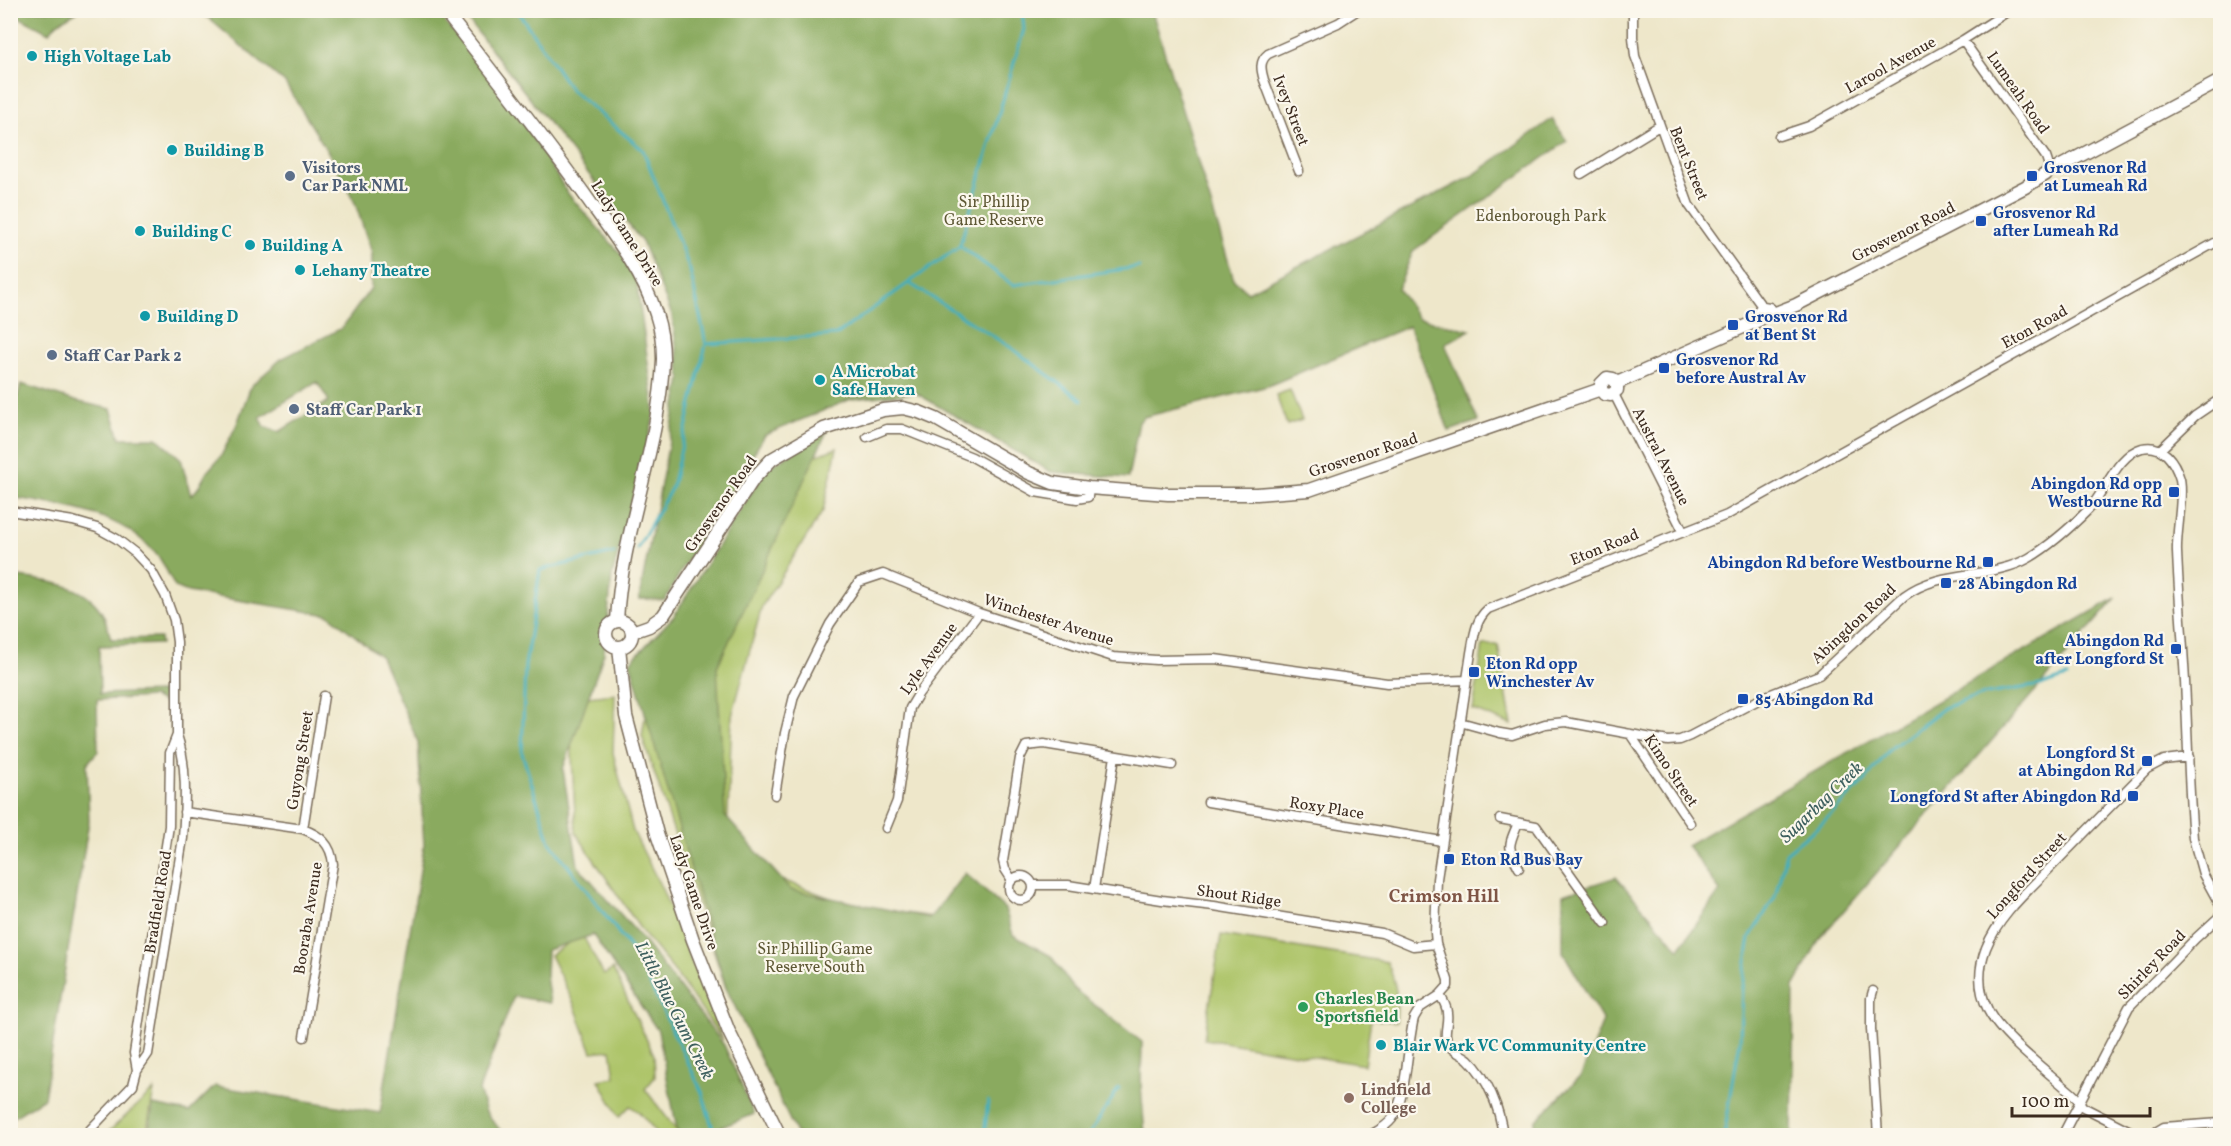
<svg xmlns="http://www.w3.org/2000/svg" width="2231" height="1146" font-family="Vollkorn,serif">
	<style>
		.green { fill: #aec56b; stroke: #747844; stroke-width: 1.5 }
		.forest { fill: #8aaa5f; stroke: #626a3e; stroke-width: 1.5; fill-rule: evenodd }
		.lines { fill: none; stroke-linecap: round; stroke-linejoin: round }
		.stream { stroke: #41afbe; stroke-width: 3 }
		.street-casing { stroke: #7a6c5a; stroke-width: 11 }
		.secondary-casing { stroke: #7a6c5a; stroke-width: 15 }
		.street { stroke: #fff; stroke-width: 8 }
		.secondary { stroke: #fff; stroke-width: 12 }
		.culture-dot { fill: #0f9aa8; stroke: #fbf7ec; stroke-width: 2 }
		.service-dot { fill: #5c6f8a; stroke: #fbf7ec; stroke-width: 2 }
		.transit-dot { fill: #1a4fb4; stroke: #fbf7ec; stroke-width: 2 }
		.leisure-dot { fill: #2e9e5b; stroke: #fbf7ec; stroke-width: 2 }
		.education-dot { fill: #8d6e63; stroke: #fbf7ec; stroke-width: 2 }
		.labels { text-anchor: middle; stroke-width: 4.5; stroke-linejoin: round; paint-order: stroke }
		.culture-label { font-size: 16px; font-weight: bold; fill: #0d838f; stroke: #fbf7ec; text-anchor: start }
		.street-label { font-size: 16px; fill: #3b2a1e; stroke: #fbf7ec }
		.service-label { font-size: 16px; font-weight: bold; fill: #4e5e75; stroke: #fbf7ec; text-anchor: start }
		.transit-label { font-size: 16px; font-weight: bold; fill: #164399; stroke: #fbf7ec; text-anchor: start }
		.park-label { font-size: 16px; fill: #5e5835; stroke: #fbf7ec }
		.leisure-label { font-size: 16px; font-weight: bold; fill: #27864d; stroke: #fbf7ec; text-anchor: start }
		.education-label { font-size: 16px; font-weight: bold; fill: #785e54; stroke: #fbf7ec; text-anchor: start }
		.water-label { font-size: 18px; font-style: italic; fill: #3d5f5e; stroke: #fbf7ec }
		.neighbourhood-label { font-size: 18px; font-weight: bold; fill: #7f5546; stroke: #fbf7ec }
	</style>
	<rect width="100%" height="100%" fill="#fbf7ec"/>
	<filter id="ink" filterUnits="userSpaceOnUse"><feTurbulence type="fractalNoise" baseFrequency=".0167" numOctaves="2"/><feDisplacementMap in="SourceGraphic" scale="12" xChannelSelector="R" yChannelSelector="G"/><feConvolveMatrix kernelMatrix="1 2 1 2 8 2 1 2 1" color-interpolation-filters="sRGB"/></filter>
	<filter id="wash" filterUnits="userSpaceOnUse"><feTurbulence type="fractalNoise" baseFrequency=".008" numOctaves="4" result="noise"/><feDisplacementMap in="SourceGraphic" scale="24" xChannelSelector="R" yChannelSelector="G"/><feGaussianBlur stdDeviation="1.35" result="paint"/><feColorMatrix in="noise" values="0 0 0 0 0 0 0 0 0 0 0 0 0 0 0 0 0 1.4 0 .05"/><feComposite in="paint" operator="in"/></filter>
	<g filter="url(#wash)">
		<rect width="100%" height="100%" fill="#eee7ca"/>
		<path class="green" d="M1290,390L1302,420L1287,425L1276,395Z
			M837,448L823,511L762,606L732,716L726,859L852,906L942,918L726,988L642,736L653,666L777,469Z
			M1483,645H1498L1512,725L1473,710Z
			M615,694L613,753L633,831L662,889L723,1040L674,971L643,933L576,833L571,739L588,697Z
			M582,934L604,975L613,969L654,1055L655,1077L645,1089L680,1135H659L639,1112L630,1106L619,1117L599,1080L615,1077L611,1050L592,1052L574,1004L550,955Z
			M1221,935L1387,962C1397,985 1398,997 1396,1022L1371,1019L1364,1065L1204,1039Z
			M154,1090L146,1135H105Z"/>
		<path class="forest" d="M895,10L921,15L922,10L1152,11L1234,280L1248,292L1472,176L1552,119L1567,141L1413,251L1398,289L1418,318L1470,330L1445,344L1478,421L1449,431L1409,326L1268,386L1144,417L1139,422L1128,478L1051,472L916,393L851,399L765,435L681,571L665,600L639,599L681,379L672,315L642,242L461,11Z
			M10,11L11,10L78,11L57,23L49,33L19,17L11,16Z
			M195,11H436L509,100L569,195L635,270L655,413L612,576L604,653L563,769L578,866L638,934L724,1045L754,1114L702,1135H678L658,1031L593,935L547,950L546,976L550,1003L514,996L479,1090L486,1112L504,1135H148L153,1105L189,1112L215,1086L380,1113L424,846L418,742L381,657L329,615L188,592L175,587C170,578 166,568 160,559C124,511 65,507 11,497V421L21,384L75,401L111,409L120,438H157L181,459L191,496L198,488L207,472L221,456L237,424L251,386L281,359L342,328L371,288L372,253L355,203L328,152L285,83L207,17ZM317,382L329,401L279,432L265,427L260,417Z
			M827,431L717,667L725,816L791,890L930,918L965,873L1005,909L1013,935L1051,956L1074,989L1142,1042L1141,1086L1145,1135H797L726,988L630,662L674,616L766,469Z
			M11,576C43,581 88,582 104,617C107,624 109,632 111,639L160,638L161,644L99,646L100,694L162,692V702L153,697L97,700L98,751L87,764L89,821L44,1098L11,1119Z
			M2116,598L1820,938L1794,987L1792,1135H1535V1121L1581,1076L1603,1021L1563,952V894L1616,877L1679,949L1720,891L1687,845Z"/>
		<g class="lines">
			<path class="stream" d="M517,10L571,90L643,150L690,270L706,344L672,487L637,549
				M960,245L1024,29L1022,10
				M909,283L1013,349L1082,400
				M706,344L836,335L960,246L1013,285L1139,267
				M614,553L540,570L525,666L522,753L550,842L637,957L702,1092L715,1136
				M1110,1102L1119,1088
				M984,1136L988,1101
				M1088,1136L1108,1105
				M1724,1136L1740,1041L1742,987L1750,937L1775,897L1786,853L1821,824L1865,781L1890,749L1944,708L1981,695L2046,684L2067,677"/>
		</g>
	</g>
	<g filter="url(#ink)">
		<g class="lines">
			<g class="street-casing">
				<path id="street" d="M1633,10V37L1635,56L1689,205L1763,308
					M1963,40L2046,157L2048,163
					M1779,136L1809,126L1963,40L2010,10
					M1299,171L1264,80C1261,70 1259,61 1268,54L1338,23L1358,10
					M1581,174L1659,126
					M1614,394L1683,531
					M867,437L886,429H902L972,457L1035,492L1077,499L1088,497L1089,488
					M2160,450L2195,416L2220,399
					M10,511L73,521L97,528L117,539L135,553L151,570L165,595L174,620L177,642V735L170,753L169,826L134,1053L137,1070
					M1460,722L1500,733L1512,735L1545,724L1566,722L1668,741L1680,740L1690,736L1766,696L1819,675L1904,596C1942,568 1990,580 2029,558C2051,545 2071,527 2089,509C2106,491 2117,455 2142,448C2163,443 2175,462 2180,479C2184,498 2176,531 2177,552C2179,602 2184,652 2186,702C2188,747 2189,793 2193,838L2203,874L2220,905
					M1630,734L1690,823
					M775,795L785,733L794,696L830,624L859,582L883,574L979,613L1113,657L1156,660L1215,659L1387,683L1467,680
					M1208,802L1442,841
					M184,812L303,829C321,836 331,844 333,864L304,1037
					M1500,819L1536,826L1605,923
					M1518,823C1508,847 1507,846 1519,868
					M886,828L897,801L910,708L919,693L979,613
					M303,829L324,696
					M1009 888a12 12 0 1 1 24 0a12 12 0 1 1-24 0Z
					M1012,880L1005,869L1003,861L1020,758L1026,746L1044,744L1172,765
					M1033,885H1068L1162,900L1214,906L1382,933L1413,946L1436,944
					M1094,889L1115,756
					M1873,991L1871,998V1029L1878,1136
					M84,1136L133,1085L137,1070L148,1054L183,838C185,805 188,767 177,735
					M1369,1136C1377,1131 1386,1127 1392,1119C1407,1098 1407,1045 1414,1018L1420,1008L1440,995
					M1503,1136C1500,1109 1488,1078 1468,1059C1462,1054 1453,1052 1449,1045C1442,1034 1449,1024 1447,1013C1447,1006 1443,1001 1440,995L1448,986V980L1436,944L1435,933L1437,879L1471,653C1474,637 1475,620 1488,609L1727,515L2220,240
					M2062,1136L2129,1007L2196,938L2220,916
					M2140,1136L2083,1107L2075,1096C2052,1075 2001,1037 1988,1010C1978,990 1978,969 1986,948C1999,915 2030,889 2054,864C2085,832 2116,801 2147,769L2164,760L2189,757
					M2149,1136L2164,1127L2220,1123"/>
			</g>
			<g class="secondary-casing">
				<path id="secondary" d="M444,10C494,75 545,138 592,205C616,238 644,275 656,314C660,326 663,345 663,359C660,448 621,532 617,621
					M2059,167L2220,81
					M1773,314L1796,305L2025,187L2046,174
					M1759,320L1758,313L1763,308L1769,309L1773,314
					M1617,383L1759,320
					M1601,389L1604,394L1611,395L1617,390V383
					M1601,389V384L1607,378L1613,379L1617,383
					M606 634a13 13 0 1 1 26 0a13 13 0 1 1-26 0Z
					M632,632L649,626L663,616L754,478L772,459L824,429L883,410L903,408L919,412L936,419L1029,473L1053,483L1089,488L1168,494H1257L1309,490L1601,389
					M619,647L626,716L657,834L693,940L729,1032L780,1136"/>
			</g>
			<use href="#street" class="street"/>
			<use href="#secondary" class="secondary"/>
		</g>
	</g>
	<g class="culture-dot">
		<circle cx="32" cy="56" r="6"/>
		<circle cx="172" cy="150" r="6"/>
		<circle cx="140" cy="231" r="6"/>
		<circle cx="250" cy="245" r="6"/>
		<circle cx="300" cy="270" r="6"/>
		<circle cx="145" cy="316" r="6"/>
		<circle cx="820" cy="380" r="6"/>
		<circle cx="1381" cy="1045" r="6"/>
	</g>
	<g class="service-dot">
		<circle cx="290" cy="176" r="6"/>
		<circle cx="52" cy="355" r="6"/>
		<circle cx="294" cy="409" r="6"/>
	</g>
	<g class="transit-dot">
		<rect x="2026" y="170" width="12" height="12" rx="3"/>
		<rect x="1975" y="215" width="12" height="12" rx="3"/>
		<rect x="1727" y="319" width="12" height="12" rx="3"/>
		<rect x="1658" y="362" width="12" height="12" rx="3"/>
		<rect x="2168" y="486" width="12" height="12" rx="3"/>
		<rect x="1982" y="556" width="12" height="12" rx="3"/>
		<rect x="1940" y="577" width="12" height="12" rx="3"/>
		<rect x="2170" y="643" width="12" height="12" rx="3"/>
		<rect x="1468" y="666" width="12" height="12" rx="3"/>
		<rect x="1737" y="693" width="12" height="12" rx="3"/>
		<rect x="2141" y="755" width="12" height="12" rx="3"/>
		<rect x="2127" y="790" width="12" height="12" rx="3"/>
		<rect x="1443" y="853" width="12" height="12" rx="3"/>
	</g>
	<circle class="leisure-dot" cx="1303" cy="1007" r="6"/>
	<circle class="education-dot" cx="1349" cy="1098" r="6"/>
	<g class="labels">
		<g class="culture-label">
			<text x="44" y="62">High Voltage Lab</text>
			<text x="184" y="156">Building B</text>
			<text x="152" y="237">Building C</text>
			<text x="262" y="251">Building A</text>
			<text x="312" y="276">Lehany Theatre</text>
			<text x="157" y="322">Building D</text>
			<text x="832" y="377">A Microbat<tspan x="832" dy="18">Safe Haven</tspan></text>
			<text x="1393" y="1051">Blair Wark VC Community Centre</text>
		</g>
		<g class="street-label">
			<text transform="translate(1890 64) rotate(-29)" y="6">Larool Avenue</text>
			<text transform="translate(2019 92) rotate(55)" y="6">Lumeah Road</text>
			<text transform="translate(1292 110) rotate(69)" y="6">Ivey Street</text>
			<text transform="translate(1690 163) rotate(68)" y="6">Bent Street</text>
			<text transform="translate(1903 231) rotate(-27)" y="6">Grosvenor Road</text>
			<text transform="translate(628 233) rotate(58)" y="6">Lady Game Drive</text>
			<text transform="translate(2034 326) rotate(-29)" y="6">Eton Road</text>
			<text transform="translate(1363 454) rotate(-18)" y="6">Grosvenor Road</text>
			<text transform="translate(1662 456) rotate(63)" y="6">Austral Avenue</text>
			<text transform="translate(720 503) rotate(-55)" y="6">Grosvenor Road</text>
			<text transform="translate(1604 546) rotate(-22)" y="6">Eton Road</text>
			<text transform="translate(1049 619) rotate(18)" y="6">Winchester Avenue</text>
			<text transform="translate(1853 623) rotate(-43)" y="6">Abingdon Road</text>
			<text transform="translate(928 658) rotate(-54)" y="6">Lyle Avenue</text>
			<text transform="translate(299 760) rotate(-81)" y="6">Guyong Street</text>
			<text transform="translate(1672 770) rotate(56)" y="6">Kimo Street</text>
			<text transform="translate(1327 807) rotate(9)" y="6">Roxy Place</text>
			<text transform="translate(2026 875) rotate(-48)" y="6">Longford Street</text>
			<text transform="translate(695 892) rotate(71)" y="6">Lady Game Drive</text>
			<text transform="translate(1239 895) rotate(8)" y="6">Shout Ridge</text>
			<text transform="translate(157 902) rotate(-81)" y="6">Bradfield Road</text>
			<text transform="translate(307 918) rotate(-81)" y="6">Booraba Avenue</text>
			<text transform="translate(2151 964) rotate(-46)" y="6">Shirley Road</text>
		</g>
		<g class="service-label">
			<text x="302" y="173">Visitors<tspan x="302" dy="18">Car Park NML</tspan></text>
			<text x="64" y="361">Staff Car Park 2</text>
			<text x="306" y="415">Staff Car Park 1</text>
		</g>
		<g class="transit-label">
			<text x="2044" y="173">Grosvenor Rd<tspan x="2044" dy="18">at Lumeah Rd</tspan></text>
			<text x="1993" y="218">Grosvenor Rd<tspan x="1993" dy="18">after Lumeah Rd</tspan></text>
			<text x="1745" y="322">Grosvenor Rd<tspan x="1745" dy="18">at Bent St</tspan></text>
			<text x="1676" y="365">Grosvenor Rd<tspan x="1676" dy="18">before Austral Av</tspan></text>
			<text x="2162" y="489" text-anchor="end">Abingdon Rd opp<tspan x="2162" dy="18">Westbourne Rd</tspan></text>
			<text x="1976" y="568" text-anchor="end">Abingdon Rd before Westbourne Rd</text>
			<text x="1958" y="589">28 Abingdon Rd</text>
			<text x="2164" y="646" text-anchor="end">Abingdon Rd<tspan x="2164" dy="18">after Longford St</tspan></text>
			<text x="1486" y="669">Eton Rd opp<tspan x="1486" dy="18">Winchester Av</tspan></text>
			<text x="1755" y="705">85 Abingdon Rd</text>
			<text x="2135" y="758" text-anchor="end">Longford St<tspan x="2135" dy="18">at Abingdon Rd</tspan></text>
			<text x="2121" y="802" text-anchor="end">Longford St after Abingdon Rd</text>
			<text x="1461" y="865">Eton Rd Bus Bay</text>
		</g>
		<g class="park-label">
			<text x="994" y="207">Sir Phillip<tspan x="994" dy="18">Game Reserve</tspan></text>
			<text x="1541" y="221">Edenborough Park</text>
			<text x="815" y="954">Sir Phillip Game<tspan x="815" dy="18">Reserve South</tspan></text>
		</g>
		<g class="leisure-label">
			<text x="1315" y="1004">Charles Bean<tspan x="1315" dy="18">Sportsfield</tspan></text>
		</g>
		<g class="education-label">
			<text x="1361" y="1095">Lindfield<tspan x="1361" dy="18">College</tspan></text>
		</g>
		<g class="water-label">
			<text transform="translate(1821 802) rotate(-44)" y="6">Sugarbag Creek</text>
			<text transform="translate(675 1010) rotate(63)" y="6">Little Blue Gum Creek</text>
		</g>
		<g class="neighbourhood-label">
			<text x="1444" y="902">Crimson Hill</text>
		</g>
	</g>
	<rect width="2231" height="1146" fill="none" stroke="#fbf7ec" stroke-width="36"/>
	<path d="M2012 1107v9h138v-9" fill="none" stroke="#3b2a1e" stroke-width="3"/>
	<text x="2021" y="1107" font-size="18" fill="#3b2a1e" stroke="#fbf7ec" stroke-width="4.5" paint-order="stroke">100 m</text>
</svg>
